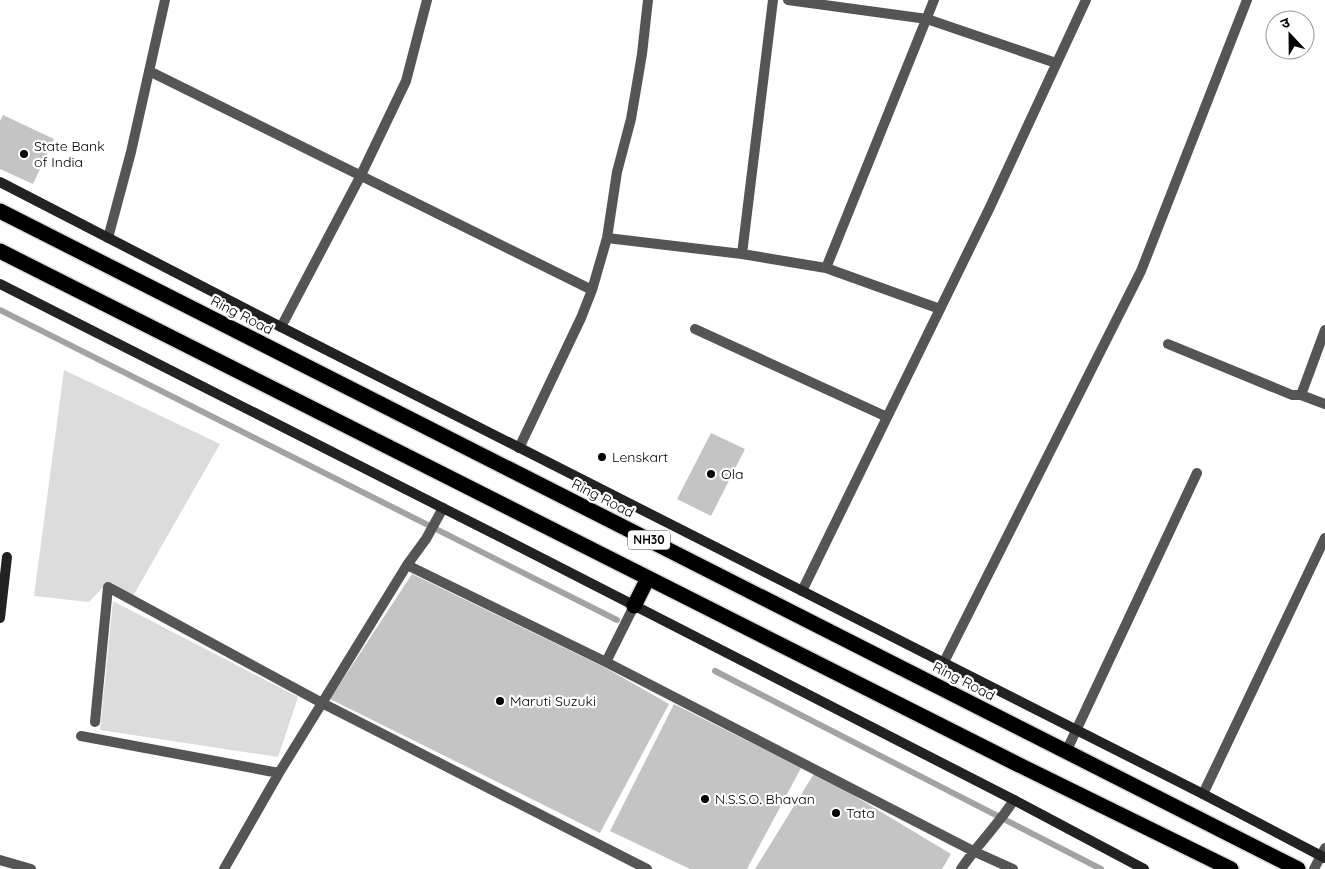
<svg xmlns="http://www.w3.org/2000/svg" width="1325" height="869" font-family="Quicksand,'Noto Sans Devanagari',sans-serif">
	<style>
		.green { fill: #dcdcdc }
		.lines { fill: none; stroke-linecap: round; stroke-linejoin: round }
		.stream { stroke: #a3a3a3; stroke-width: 6 }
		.building { fill: #c4c4c4 }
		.highway-casing { stroke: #dbdbdb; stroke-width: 18 }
		.lane { stroke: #555; stroke-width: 10 }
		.street { stroke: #555; stroke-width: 10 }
		.secondary { stroke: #222; stroke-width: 10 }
		.highway { stroke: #000; stroke-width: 15 }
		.poi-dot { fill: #000; stroke: #fff; stroke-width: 2 }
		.labels { text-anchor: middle; stroke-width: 4.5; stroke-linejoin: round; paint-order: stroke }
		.shield { fill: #fff; stroke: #4c4c4c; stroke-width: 1 }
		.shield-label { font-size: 12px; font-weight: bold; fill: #000 }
		.poi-label { font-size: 14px; fill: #000; stroke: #fff; text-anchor: start }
		.street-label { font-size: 14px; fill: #000; stroke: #fff }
	</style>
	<rect width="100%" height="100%" fill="#fff"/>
	<path class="green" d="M64,370L220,444L133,596L113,583L105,585L89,602L34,596Z
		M113,601L298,697L278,757L100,730Z"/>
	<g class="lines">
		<path class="stream" d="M0,310L617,620
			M715,671L1101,869"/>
	</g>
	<path class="building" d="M3,115L54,139L33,184L0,169V121Z
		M711,433L745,449L711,516L677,499Z
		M412,574L604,667L669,704L600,833L330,699Z
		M674,704L801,768L747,869H690L610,831Z
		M815,772L951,854L942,869H755Z"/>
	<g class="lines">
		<g class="highway-casing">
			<path id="highway" d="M0,211L1298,869
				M0,251L1017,764L1231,869
				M634,606L648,578"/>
		</g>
		<path class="lane" d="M95,722L108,587L322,703"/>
		<path class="street" d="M788,0L927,19L1056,63
			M149,71L592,290
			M108,238L131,152L165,0
			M607,238L742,254L826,268L940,309
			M742,254L773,0
			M826,268L934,0
			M281,327L360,177L406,81L427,0
			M695,329L887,417
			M1168,344L1292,395H1301L1325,330
			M1301,395L1325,404
			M519,448L581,318L592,290L607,238L617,172L631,119L642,54L648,0
			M407,565L606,662L973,851L1013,869
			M802,591L990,207L1086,0
			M606,662L634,606
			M944,662L1141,271L1247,0
			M322,703L647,869
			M81,736L279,773
			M1066,752L1197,473
			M1203,794L1325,538
			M0,860L31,869
			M224,869L279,773L407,565L426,539L443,508
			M961,869C977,845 998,825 1014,800
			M1314,869L1325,848"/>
		<path class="secondary" d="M0,182L281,327L1203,794L1325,858
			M0,284L518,546L1014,800L1144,869
			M0,618L7,557"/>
		<use href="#highway" class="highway"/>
	</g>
	<g class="poi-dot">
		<circle cx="24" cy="154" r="5"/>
		<circle cx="602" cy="457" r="5"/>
		<circle cx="711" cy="474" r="5"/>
		<circle cx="500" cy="701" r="5"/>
		<circle cx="705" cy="799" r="5"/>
		<circle cx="836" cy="813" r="5"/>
	</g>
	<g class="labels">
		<rect class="shield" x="628" y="530.5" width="42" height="19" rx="4"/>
		<g class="shield-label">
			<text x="649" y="544">NH30</text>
		</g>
		<g class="poi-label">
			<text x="34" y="151">State Bank<tspan x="34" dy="16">of India</tspan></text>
			<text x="612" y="462">Lenskart</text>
			<text x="721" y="479">Ola</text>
			<text x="510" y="706">Maruti Suzuki</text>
			<text x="715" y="804">N.S.S.O. Bhavan</text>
			<text x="846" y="818">Tata</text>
		</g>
		<g class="street-label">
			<text transform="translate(242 315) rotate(27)" y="5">Ring Road</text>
			<text transform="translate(603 498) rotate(27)" y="5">Ring Road</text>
			<text transform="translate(964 681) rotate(27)" y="5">Ring Road</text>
		</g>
	</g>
	<g transform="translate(1290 35) rotate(338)"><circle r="24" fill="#ffffff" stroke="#999999"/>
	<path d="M0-4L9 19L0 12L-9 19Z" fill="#000000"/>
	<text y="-8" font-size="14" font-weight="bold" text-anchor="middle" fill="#000000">उ</text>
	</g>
</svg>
